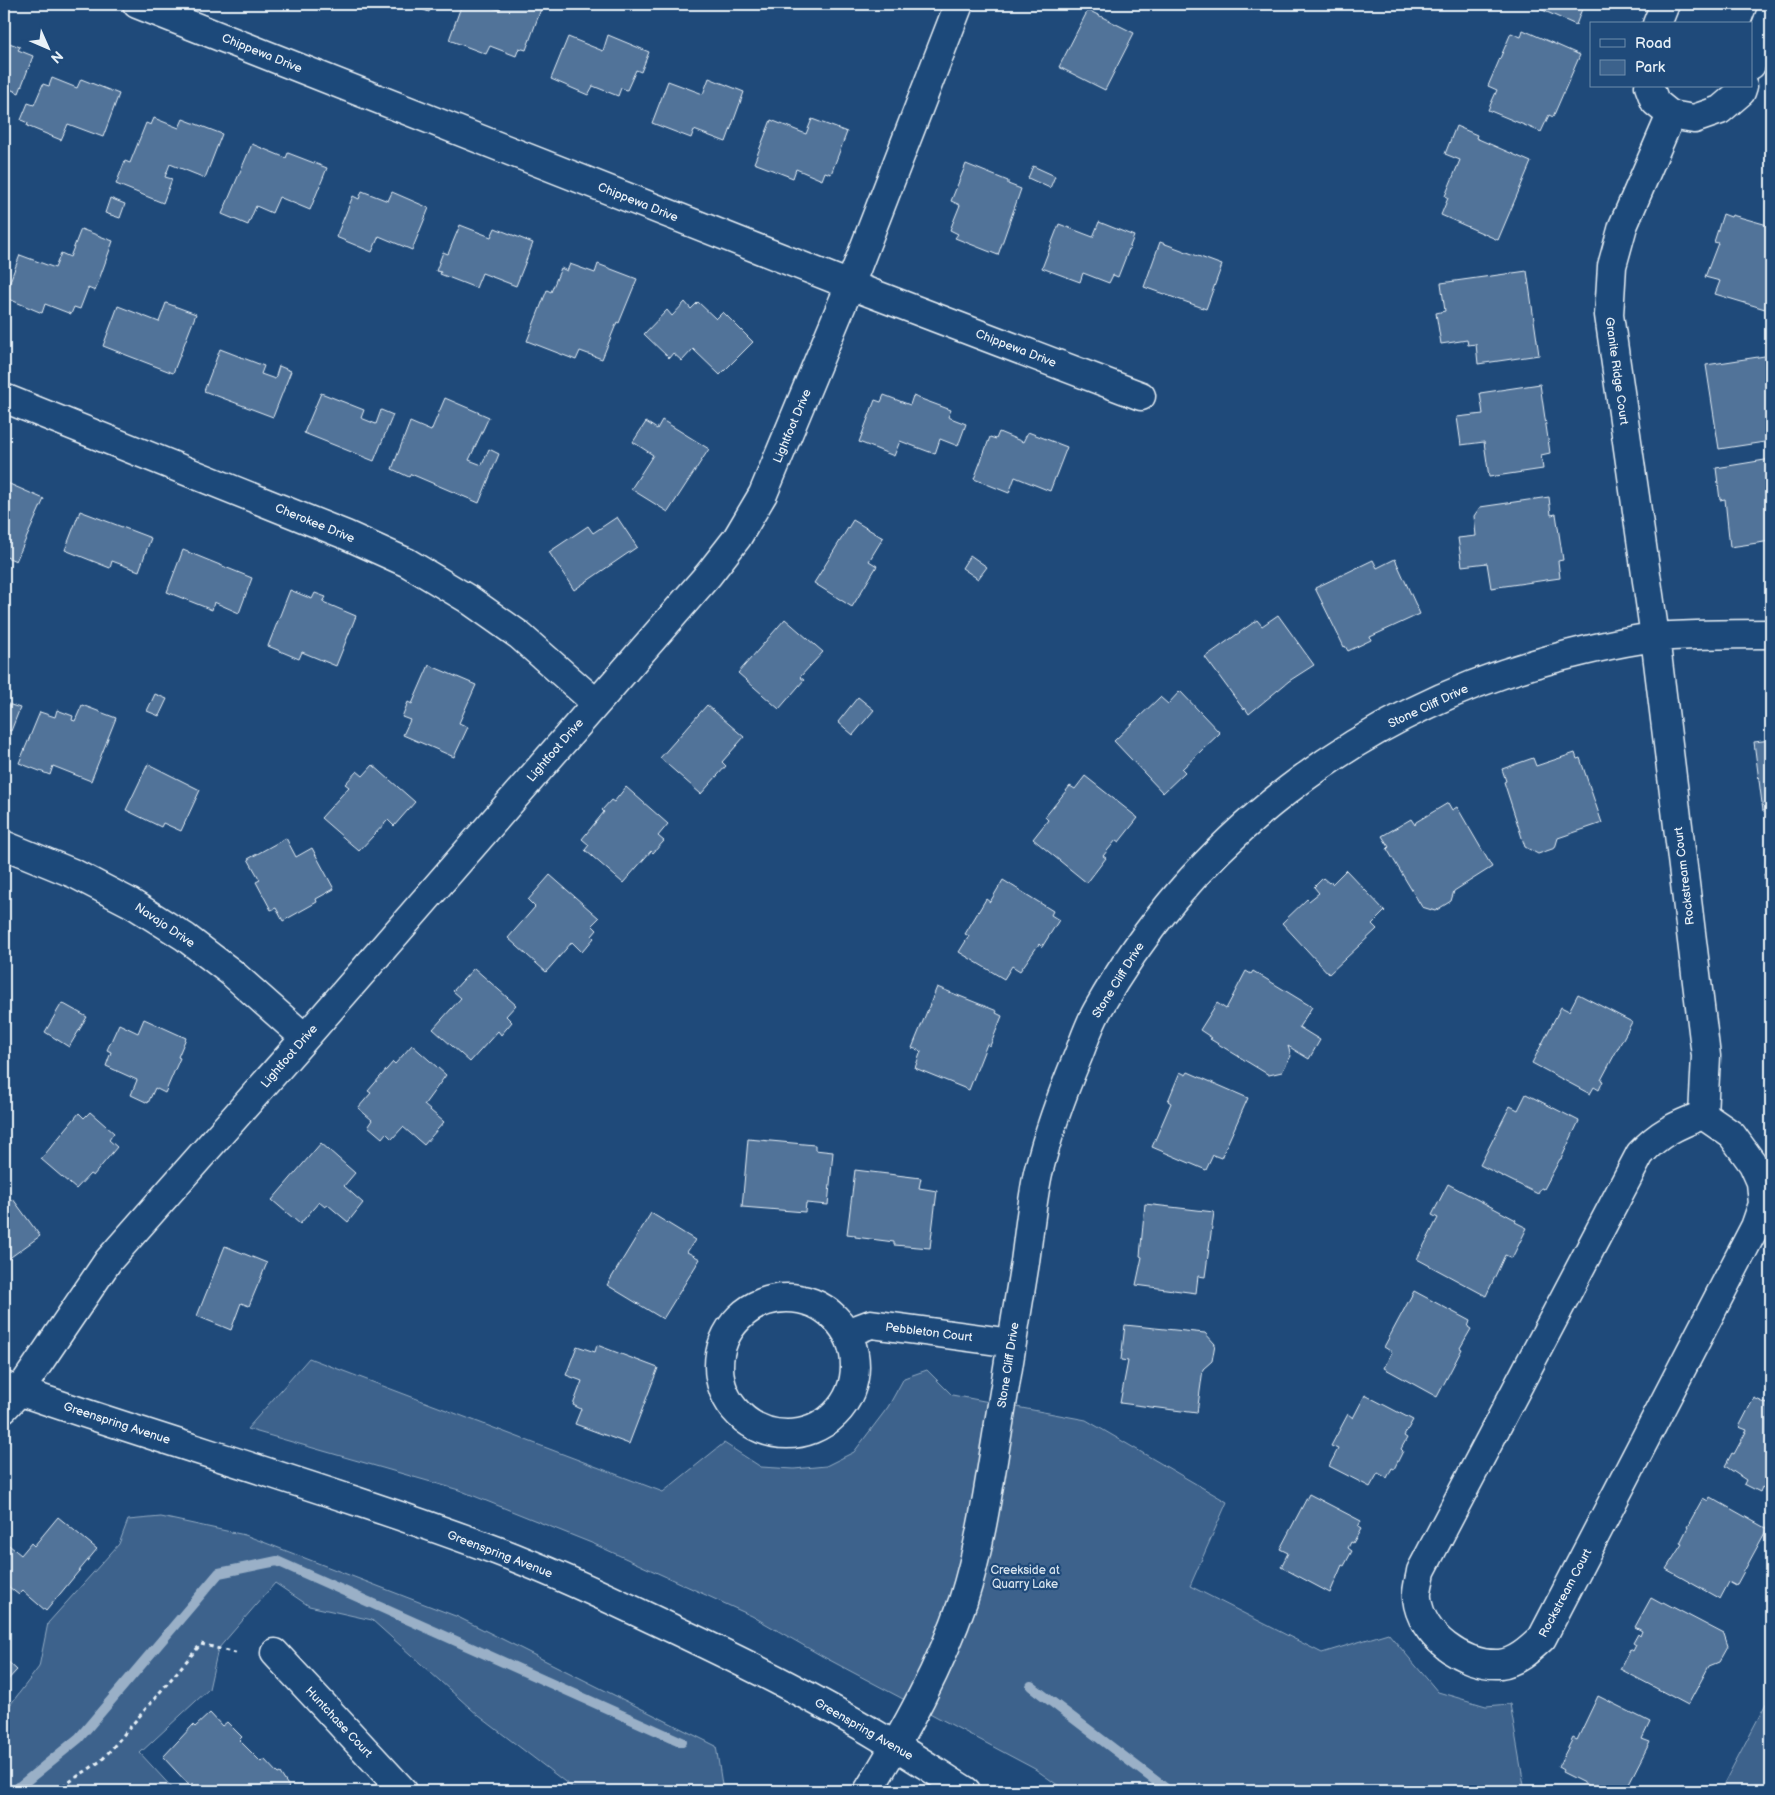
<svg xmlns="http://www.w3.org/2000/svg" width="1775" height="1795" font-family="'Balsamiq Sans',sans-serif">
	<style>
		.green { fill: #3c628c; stroke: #92aac2 }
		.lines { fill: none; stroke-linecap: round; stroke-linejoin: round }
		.stream { stroke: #9ab0c7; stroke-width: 10 }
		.building { fill: #517399; stroke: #e8f1f8 }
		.minor-casing { stroke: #e8f1f8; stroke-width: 31 }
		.major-casing { stroke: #e8f1f8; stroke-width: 31 }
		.path { stroke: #e8f1f8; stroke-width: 3; stroke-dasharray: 4 4; stroke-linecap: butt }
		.minor { stroke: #1f4a7a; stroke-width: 28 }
		.major { stroke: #1f4a7a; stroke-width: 28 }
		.labels { text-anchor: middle; stroke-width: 4.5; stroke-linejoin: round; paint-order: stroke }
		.street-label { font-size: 12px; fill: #e8f1f8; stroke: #1f4a7a }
		.park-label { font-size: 12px; fill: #d7e3ed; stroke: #1f4a7a }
	</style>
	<rect width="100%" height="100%" fill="#1f4a7a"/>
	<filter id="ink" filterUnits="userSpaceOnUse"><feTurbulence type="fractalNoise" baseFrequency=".02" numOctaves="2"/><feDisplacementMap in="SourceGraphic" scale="10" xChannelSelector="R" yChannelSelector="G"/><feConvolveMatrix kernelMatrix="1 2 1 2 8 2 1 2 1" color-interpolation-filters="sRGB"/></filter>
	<g filter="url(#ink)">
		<path class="green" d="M309,1358L663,1492L724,1443L761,1467L794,1469L826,1466L854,1452L888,1407L904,1378L927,1370L952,1395L1086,1420L1227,1502L1190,1586L1322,1653L1388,1633L1438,1692L1486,1706L1510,1704L1525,1791H1066L1035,1769L822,1656L752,1616L594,1544L459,1490L247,1429Z
			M161,1517L245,1535L458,1617L716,1746L723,1791H577L479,1716L372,1620L309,1606L275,1583L218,1649L209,1689L140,1753L175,1791H4V1713L39,1667L48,1623L119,1544L128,1520Z
			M1771,1694V1791H1720Z"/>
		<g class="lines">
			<path class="stream" d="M1031,1686L1169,1791
				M14,1791L79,1738L219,1573L277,1561L682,1742"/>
		</g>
		<path class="building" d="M408,4H432L429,12Z
			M462,4H482L500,10L502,4H537L536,7L541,9L526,50L519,48L516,56L490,46L486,54L449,40Z
			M1529,4H1590L1588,9L1583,6L1576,25Z
			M1088,10L1134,33L1105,90L1059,67Z
			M1523,30L1580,55L1553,117L1549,115L1541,132L1488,110L1497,90L1488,86L1511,33L1521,37Z
			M608,35L649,52L641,72L636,70L627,90L621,88L618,96L593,86L588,95L551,79L568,37L603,51Z
			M4,41L20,47L18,50L33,56L19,93L5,87L4,89Z
			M52,78L77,88L81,79L119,94L103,137L68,124L61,140L27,126L28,123L21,120L28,103L34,105L43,84L49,86Z
			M709,78L744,92L726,142L694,130L691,138L652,123L668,81L703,94Z
			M154,118L179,128L183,119L222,134L205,178L170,164L165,177L172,179L163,203L116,184L125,161L130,163L146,123L151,125Z
			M812,119L847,132L831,174L825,172L822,180L796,169L793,178L754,163L771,120L806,134Z
			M1456,126L1477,135L1476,138L1531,162L1498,240L1441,215L1448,198L1445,196L1460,160L1445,154Z
			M252,144L286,158L288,153L327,168L310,210L279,197L272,213L256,206L248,225L222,214Z
			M966,164L1008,181V184L1021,189L998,255L955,238L958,234L950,230L960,205L951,201Z
			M1033,166L1055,176L1050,188L1028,178Z
			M362,191L388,201L392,192L429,208L412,250L379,236L372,252L336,237L353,196L359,199Z
			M110,198L125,204L120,218L105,213Z
			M1723,214L1731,217L1732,215L1771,226V292H1770L1765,309L1715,294L1720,281L1705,277L1718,243L1714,242Z
			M1099,222L1134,236L1118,277L1113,275L1109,283L1083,273L1080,282L1042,268L1059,224L1093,237Z
			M460,225L491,237L495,228L533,243L516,286L482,273L476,288L440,274L441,272L436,271L443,252L448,254Z
			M81,229L113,241L95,291L88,288L80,309L74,307L71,314L45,304L42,313L4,297L20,255L55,268L61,253L70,257Z
			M1160,242L1222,265L1206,309L1144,287Z
			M570,264L595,273L598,264L637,279L619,323L617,322L602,359L580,351L576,360L527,341L547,290L551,292L561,268L567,271Z
			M1527,271L1539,355L1478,364L1476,344L1468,345L1467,340L1441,344L1436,313L1445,311L1441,283Z
			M685,302L691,309L698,302L716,319L723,312L753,342L720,375L693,349L682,361L673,353L669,358L644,334L667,310L672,316Z
			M166,303L196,314L173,373L103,346L118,306L159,322Z
			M220,349L264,366L261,374L275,379L279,366L291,371L273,417L204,391Z
			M1771,355V441L1719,449L1706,365Z
			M1540,384L1550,453L1541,455L1543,469L1489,477L1484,442L1461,445L1457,417L1483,414L1480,393Z
			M321,393L364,410L361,418L376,424L381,410L393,415L374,461L304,433Z
			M884,395L910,405L913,396L951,410L948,417L966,424L958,446L940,439L935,454L900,441L894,456L859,442L875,400L881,402Z
			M445,398L489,417L469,460L482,465L489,449L499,454L479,503L411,474L409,477L392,469L410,422L431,431Z
			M662,420L709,449L668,512L631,489L653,455L633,442L646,422L657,429Z
			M999,432L1023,442L1028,432L1067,447L1050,491L1015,477L1009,493L974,479L990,437L996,439Z
			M1771,459V541L1730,547L1725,499L1720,500L1716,468Z
			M5,482L44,499L16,561L4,556Z
			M1549,497L1551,515L1556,514L1563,560L1558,561L1560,578L1491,588L1487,563L1462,566L1458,538L1476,536L1474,516L1480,507Z
			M80,511L151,538L139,571L112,561L110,568L65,550Z
			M617,517L637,547L574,590L549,552L588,526L593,533Z
			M853,520L883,538L869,561L877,566L852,607L814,583Z
			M183,550L252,578L239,613L214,602L212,610L167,592Z
			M970,555L987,567L978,579L962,568Z
			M1395,559L1420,614L1370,637L1371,640L1348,651L1345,646L1344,647L1315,588L1373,560L1377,568Z
			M290,590L312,599L315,593L326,597L323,602L356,616L336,666L302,652L299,659L268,646Z
			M1278,615L1314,665L1289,681L1249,714L1245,708L1244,710L1205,657L1257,620L1262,626Z
			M785,619L823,652L800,677L804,680L779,709L738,673Z
			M429,665L476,685L459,723L468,727L454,757L403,735L410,720L402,717L408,702L412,704Z
			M1180,691L1220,733L1182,769L1185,772L1163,793L1114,741L1160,697L1168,704Z
			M4,692L8,694L5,703L20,708L11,731L4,729Z
			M155,694L167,699L159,716L147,711Z
			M858,697L874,710L853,735L838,722Z
			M82,705L116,718L91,781L53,766L50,775L19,763L40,712L55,717L57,710L73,716L72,720L75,721Z
			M707,705L744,737L722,762L726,766L701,794L660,758Z
			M1771,740V810L1763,811L1754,742Z
			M1575,753L1577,759L1580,758L1602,823L1558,838L1555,848L1538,854L1525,847L1504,782L1506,781L1502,769L1533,758L1536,766Z
			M148,764L200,790L181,831L163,823L161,827L126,810Z
			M373,765L415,802L394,826L388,820L359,851L321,818L349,787L345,784L357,771L363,776Z
			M1085,776L1138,818L1119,842L1116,840L1103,856L1106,858L1087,883L1033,839L1048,820L1045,817L1070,786L1075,789Z
			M626,787L668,824L658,836L664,841L653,853L651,851L623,883L585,850L589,845L582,839L604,812L602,810L611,800L614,802Z
			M1448,803L1452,810L1457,807L1492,867L1454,891L1451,901L1435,911L1422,907L1387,849L1389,847L1382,836L1411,819L1415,825L1416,822Z
			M286,838L296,857L312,848L334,889L316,899L317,902L283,921L276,908L271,910L256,882L260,880L248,859Z
			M1346,870L1385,911L1372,924L1377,929L1329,974L1282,923L1307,899L1309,901L1319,893L1314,887L1323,878L1329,883L1331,881L1332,884Z
			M1771,873V904H1769L1764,874Z
			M550,875L599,918L592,925L597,930L592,936L594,938L582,952L572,942L546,972L508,938L535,907L528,900Z
			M1003,880L1053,911L1051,915L1059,920L1042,947L1039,944L1020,971L1012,966L1004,979L959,952L969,936L965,934L986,899L990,902Z
			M474,968L516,1005L506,1016L512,1022L501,1035L498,1031L470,1062L433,1029L461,998L453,991Z
			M1246,971L1251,974L1253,971L1312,1007L1299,1027L1320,1040L1309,1059L1288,1046L1291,1056L1282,1072L1269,1075L1210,1039L1212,1038L1200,1030L1217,1003L1226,1009Z
			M937,987L997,1011L996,1013L1002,1016L990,1046L987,1044L969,1090L915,1068L921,1051L912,1048Z
			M1578,994L1632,1022L1601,1080L1603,1081L1599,1090L1594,1087L1590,1094L1532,1063L1561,1007L1569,1011Z
			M62,1003L87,1017L69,1047L45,1032Z
			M144,1019L186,1038L178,1057L180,1058L165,1093L155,1088L148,1103L131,1095L137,1080L106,1066L111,1052L107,1050L119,1024L138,1033Z
			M412,1045L446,1075L424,1105L444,1122L424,1145L403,1127L392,1139L386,1133L382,1138L368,1126L372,1120L358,1108L371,1093L368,1091L393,1062L395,1064Z
			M1180,1072L1186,1075L1188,1072L1248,1098L1221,1158L1213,1155L1206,1170L1152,1147L1171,1103L1168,1101Z
			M1526,1094L1579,1121L1561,1159H1560L1544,1189L1541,1188L1538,1194L1480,1165L1510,1106L1518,1110Z
			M90,1112L114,1133L109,1140L117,1147L93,1176L90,1174L76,1189L41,1159L79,1113L84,1118Z
			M748,1139L815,1145V1150L833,1152L828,1205L806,1203L805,1212L742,1207Z
			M321,1143L355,1173L344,1186L363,1203L348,1222L328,1205L325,1207L319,1202L300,1224L272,1200Z
			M855,1170L921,1178L919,1188L937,1191L930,1248L894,1245V1242L855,1237V1235L847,1234Z
			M1448,1184L1516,1220L1515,1222L1527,1228L1512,1258L1505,1255L1486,1296L1417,1259L1438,1218L1432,1215Z
			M13,1199L40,1236L4,1262V1206Z
			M1145,1204L1214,1212L1205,1277L1198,1276L1196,1293L1136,1285L1142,1257L1140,1256Z
			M651,1213L695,1240L687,1252L700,1259L663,1319L607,1285Z
			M225,1246L267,1263L249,1306L241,1303L231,1330L197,1316Z
			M1414,1291L1470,1321L1468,1327L1471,1329L1460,1348L1462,1349L1437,1397L1384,1368L1392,1352L1384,1347Z
			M1125,1325L1205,1333L1215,1344L1212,1361L1203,1369L1197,1413L1120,1403L1128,1361L1121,1360Z
			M597,1345L658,1368L629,1444L575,1424L581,1409L573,1405L582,1381L566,1375L577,1346L595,1352Z
			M1365,1395L1413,1420L1404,1436L1407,1438L1401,1449L1403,1451L1394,1469L1392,1468L1387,1478L1378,1473L1370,1487L1329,1466L1338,1449L1331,1446L1348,1414L1353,1418Z
			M1754,1398L1767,1404L1768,1402L1771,1404V1492L1762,1487L1760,1492L1744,1484L1746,1480L1725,1466L1732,1453L1734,1454L1747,1430L1739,1427Z
			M1309,1494L1361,1521L1358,1527L1361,1529L1353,1543L1351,1542L1348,1548L1352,1551L1344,1566L1342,1565L1330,1593L1281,1567L1288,1553L1280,1549Z
			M1710,1497L1767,1529L1736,1586L1729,1582L1720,1599L1666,1569L1682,1544L1680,1543L1688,1527H1687L1703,1498L1708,1501Z
			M58,1517L97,1549L46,1611L23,1591L19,1595L4,1583V1541L21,1555L31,1543L34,1546Z
			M1651,1598L1662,1604L1663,1602L1724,1634L1728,1646L1719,1662L1709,1666L1688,1705L1620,1669L1630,1649L1633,1651L1636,1645L1633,1643L1638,1634L1640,1636L1642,1631L1635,1627Z
			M4,1658L17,1670L4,1684Z
			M1598,1696L1650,1722L1642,1739L1650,1742L1625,1791H1600L1562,1772L1563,1770L1558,1767L1573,1738L1577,1740Z
			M210,1713L222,1726L227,1722L242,1737L239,1740L261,1762L264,1759L278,1774L280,1773L289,1787L285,1791H200L192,1783L190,1786L163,1757L193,1725L195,1727Z"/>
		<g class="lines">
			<g class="minor-casing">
				<path id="minor" d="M137,4L850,285L1141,396
					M1657,24L1665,4
					M1751,65L1771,13
					M1649,86L1655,102L1671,115L1694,119L1720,110L1741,92L1743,86
					M1671,115L1623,226L1612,266L1609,315L1655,637L1706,1056L1703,1115
					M4,398L346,535L408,563L468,599L519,635L596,703
					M4,845L75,874L131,903L185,937L232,973L305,1038
					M1703,1115L1732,1135L1753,1164L1761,1182L1763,1204L1755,1227L1542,1638C1530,1649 1517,1662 1500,1664C1463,1666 1421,1636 1417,1598C1416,1590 1420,1579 1421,1571L1640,1154C1659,1133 1677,1125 1703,1115Z
					M719 1366a68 68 0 1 1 136 0a68 68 0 1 1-136 0Z
					M847,1333L871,1324L1012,1343
					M4,1408L19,1392L108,1261L305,1038L709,574L737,538L763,494L850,285L959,4
					M275,1653L403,1791
					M868,1791C905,1731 940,1668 963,1601C979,1551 987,1499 995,1448C1005,1386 1015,1324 1025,1262C1029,1232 1032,1201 1038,1173C1048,1133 1062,1094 1078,1056C1084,1041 1089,1025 1097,1011C1194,837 1361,710 1552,659C1586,650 1621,641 1656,637C1694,634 1733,634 1771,634"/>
			</g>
			<g class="major-casing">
				<path id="major" d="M4,1386C168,1443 335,1490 498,1551C550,1571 602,1595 652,1619C735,1658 817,1698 895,1746C919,1760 942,1776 966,1791"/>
			</g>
			<path class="path" d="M56,1791L102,1760L201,1644L239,1654"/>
			<use href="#minor" class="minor"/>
			<use href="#major" class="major"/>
		</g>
	</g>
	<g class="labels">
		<g class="street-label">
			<text transform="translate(262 53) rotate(22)" y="4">Chippewa Drive</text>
			<text transform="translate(638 202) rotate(22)" y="4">Chippewa Drive</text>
			<text transform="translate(1016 348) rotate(21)" y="4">Chippewa Drive</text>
			<text transform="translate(1617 371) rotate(82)" y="4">Granite Ridge Court</text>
			<text transform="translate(792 426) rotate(-67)" y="4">Lightfoot Drive</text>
			<text transform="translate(315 523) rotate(22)" y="4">Cherokee Drive</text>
			<text transform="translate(1428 706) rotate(-25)" y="4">Stone Cliff Drive</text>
			<text transform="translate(555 750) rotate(-49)" y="4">Lightfoot Drive</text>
			<text transform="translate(1684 876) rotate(-97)" y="4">Rockstream Court</text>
			<text transform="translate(165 925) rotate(34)" y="4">Navajo Drive</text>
			<text transform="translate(1118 980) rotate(-58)" y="4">Stone Cliff Drive</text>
			<text transform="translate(289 1056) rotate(-49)" y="4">Lightfoot Drive</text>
			<text transform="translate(929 1332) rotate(7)" y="4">Pebbleton Court</text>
			<text transform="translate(1008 1365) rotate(-81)" y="4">Stone Cliff Drive</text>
			<text transform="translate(117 1423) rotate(18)" y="4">Greenspring Avenue</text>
			<text transform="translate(500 1554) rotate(21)" y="4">Greenspring Avenue</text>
			<text transform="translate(1565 1593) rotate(-62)" y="4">Rockstream Court</text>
			<text transform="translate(339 1722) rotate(47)" y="4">Huntchase Court</text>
			<text transform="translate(864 1729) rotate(30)" y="4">Greenspring Avenue</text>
		</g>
		<g class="park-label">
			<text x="1025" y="1574">Creekside at<tspan x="1025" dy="14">Quarry Lake</tspan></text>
		</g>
	</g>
	<rect width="1775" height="1795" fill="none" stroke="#1f4a7a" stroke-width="20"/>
	<rect x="10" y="10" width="1755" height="1775" fill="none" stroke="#e8f1f8" stroke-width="2" filter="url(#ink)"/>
	<rect x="1590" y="22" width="162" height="65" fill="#1f4a7a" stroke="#6f8dac"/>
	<rect x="1600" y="39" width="25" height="8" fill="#1f4a7a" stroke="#6f8dac"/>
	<text x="1635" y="48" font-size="15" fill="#e8f1f8">Road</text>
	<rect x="1600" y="60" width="25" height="15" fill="#3c628c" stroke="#6f8dac"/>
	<text x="1635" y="72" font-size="15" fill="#e8f1f8">Park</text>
	<g transform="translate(48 48) rotate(135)" stroke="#1f4a7a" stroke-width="4" paint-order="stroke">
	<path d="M0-4L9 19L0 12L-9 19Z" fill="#e8f1f8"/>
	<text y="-8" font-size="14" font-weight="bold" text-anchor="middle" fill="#e8f1f8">N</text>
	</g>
</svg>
